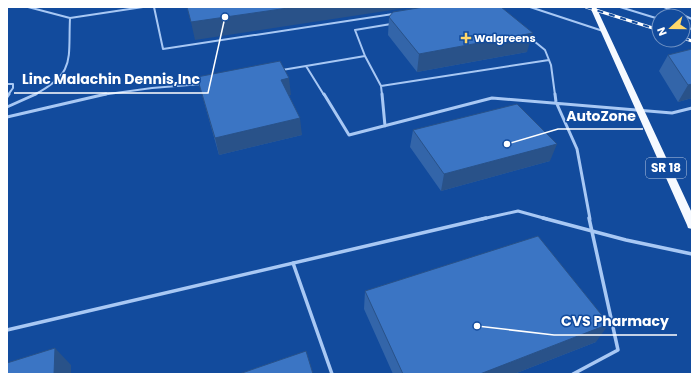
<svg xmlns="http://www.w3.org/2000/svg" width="699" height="381" font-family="Poppins,sans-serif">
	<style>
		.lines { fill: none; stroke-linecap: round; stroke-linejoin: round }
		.service-far2 { stroke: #a8c8f4; stroke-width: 2 }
		.service-far1 { stroke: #a8c8f4; stroke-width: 3 }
		.service { stroke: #a8c8f4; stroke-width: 3.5 }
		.primary { fill: #f5f9ff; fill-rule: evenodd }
		.rail-casing { stroke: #fff; stroke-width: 3 }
		.rail { stroke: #124b9d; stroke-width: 2; stroke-dasharray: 6; stroke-linecap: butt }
		.wall { fill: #3365a9 }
		.shaded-wall { fill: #295289 }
		.building { fill: #3b75c4; stroke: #295289 }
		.poi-dot { fill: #ffd86b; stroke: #124b9d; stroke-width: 1.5 }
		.labels { text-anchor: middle; stroke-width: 3; stroke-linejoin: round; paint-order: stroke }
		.far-poi-label { font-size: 11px; font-weight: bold; fill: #fff; stroke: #124b9d; text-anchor: start }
		.shield { fill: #124b9d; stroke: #b8c9e2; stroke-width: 1 }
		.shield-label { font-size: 12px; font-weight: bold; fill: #fff }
		.leader { fill: none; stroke: #fff; stroke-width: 1.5 }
		.callout-dot { fill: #fff; stroke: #124b9d; stroke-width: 1.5 }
		.callout-label { font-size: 14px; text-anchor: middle; font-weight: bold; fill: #fff; stroke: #124b9d; stroke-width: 3; stroke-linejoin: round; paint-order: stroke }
	</style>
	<rect width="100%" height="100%" fill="#124b9d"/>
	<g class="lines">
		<path class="service-far2" d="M28,7L70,18C68,60 76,73 34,95
			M154,7L163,49L393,14
			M530,7L603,31
			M620,7L659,19
			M664,7L692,19
			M70,18L143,7
			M683,27L692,29
			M529,37L545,50L551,65L555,95
			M365,56L381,86L549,60
			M306,66L365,56L355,30L391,24
			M282,70L306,66L324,95
			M7,84H13V88L8,95
			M381,86L382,95
			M101,95L152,88L202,84"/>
		<path class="service-far1" d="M324,94L349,135L492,98L672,113L692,108
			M382,94L385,126
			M555,94L556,102L577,149L590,219
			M7,97L9,94
			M7,107L36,94
			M7,117L106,94
			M482,219L518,211L547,219"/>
		<path class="service" d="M543,218L626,240L692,254
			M293,263L332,374
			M7,330L486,218
			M573,374L618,350L589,218"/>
		<path class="primary" d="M590,7H596L692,213V229L688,228L687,225Z"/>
		<g class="rail-casing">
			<path id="rail" d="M586,7L659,30
				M683,38L692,41"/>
		</g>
		<use href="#rail" class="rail"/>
	</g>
	<path class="wall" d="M389,17L527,52L417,72L388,35Z
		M692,49V98L678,102L659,71L668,55Z
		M197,77L291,95H289L302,135L219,155Z
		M413,130L550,161L441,191L410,147Z
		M365,291L596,342L514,374H393L364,309Z"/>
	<path class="shaded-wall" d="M295,7H412L195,40L191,22Z
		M533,33L527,52L417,72L419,54Z
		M289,78L291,95L283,96L281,80Z
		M692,84V98L678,102L688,85Z
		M300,118L302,135L219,155L215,138Z
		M557,144L550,161L441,191L444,174Z
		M609,324L596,342L514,374H480Z
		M55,348L71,365V374H54Z"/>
	<path class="building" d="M187,7H295L191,22Z
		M424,7H501L533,33L419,54L389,17L393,12Z
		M692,49V84L688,85L668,55Z
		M280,61L289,78L281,80L300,118L215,138L197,77Z
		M517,104L557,144L444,174L413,130Z
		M538,236L609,324L480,374H403L365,291Z
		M55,348L54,374H7V363Z
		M306,351L313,374H239Z"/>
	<path class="poi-dot" d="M464 32h4v4h4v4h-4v4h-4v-4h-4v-4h4z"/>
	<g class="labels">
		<g class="far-poi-label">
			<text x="474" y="42">Walgreens</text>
		</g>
		<rect class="shield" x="646" y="158" width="40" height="20" rx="3"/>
		<g class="shield-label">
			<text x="666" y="172">SR 18</text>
		</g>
	</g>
	<path class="leader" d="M225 17L208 93H14M507 144L558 129H643M477 326L554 335H677"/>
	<g class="callout-dot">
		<circle cx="225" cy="17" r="4"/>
		<circle cx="507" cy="144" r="4"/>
		<circle cx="477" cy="326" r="4"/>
	</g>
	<g class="callout-label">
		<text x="111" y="84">Linc Malachin Dennis,Inc</text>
		<text x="601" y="121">AutoZone</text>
		<text x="615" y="326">CVS Pharmacy</text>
	</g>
	<rect width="699" height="381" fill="none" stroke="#ffffff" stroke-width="16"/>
	<g transform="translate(671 28) rotate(249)"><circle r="19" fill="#124b9d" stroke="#7193c4"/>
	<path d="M0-3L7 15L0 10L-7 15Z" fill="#ffd86b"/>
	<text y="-6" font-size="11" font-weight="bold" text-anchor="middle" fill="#ffffff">N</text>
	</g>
</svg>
